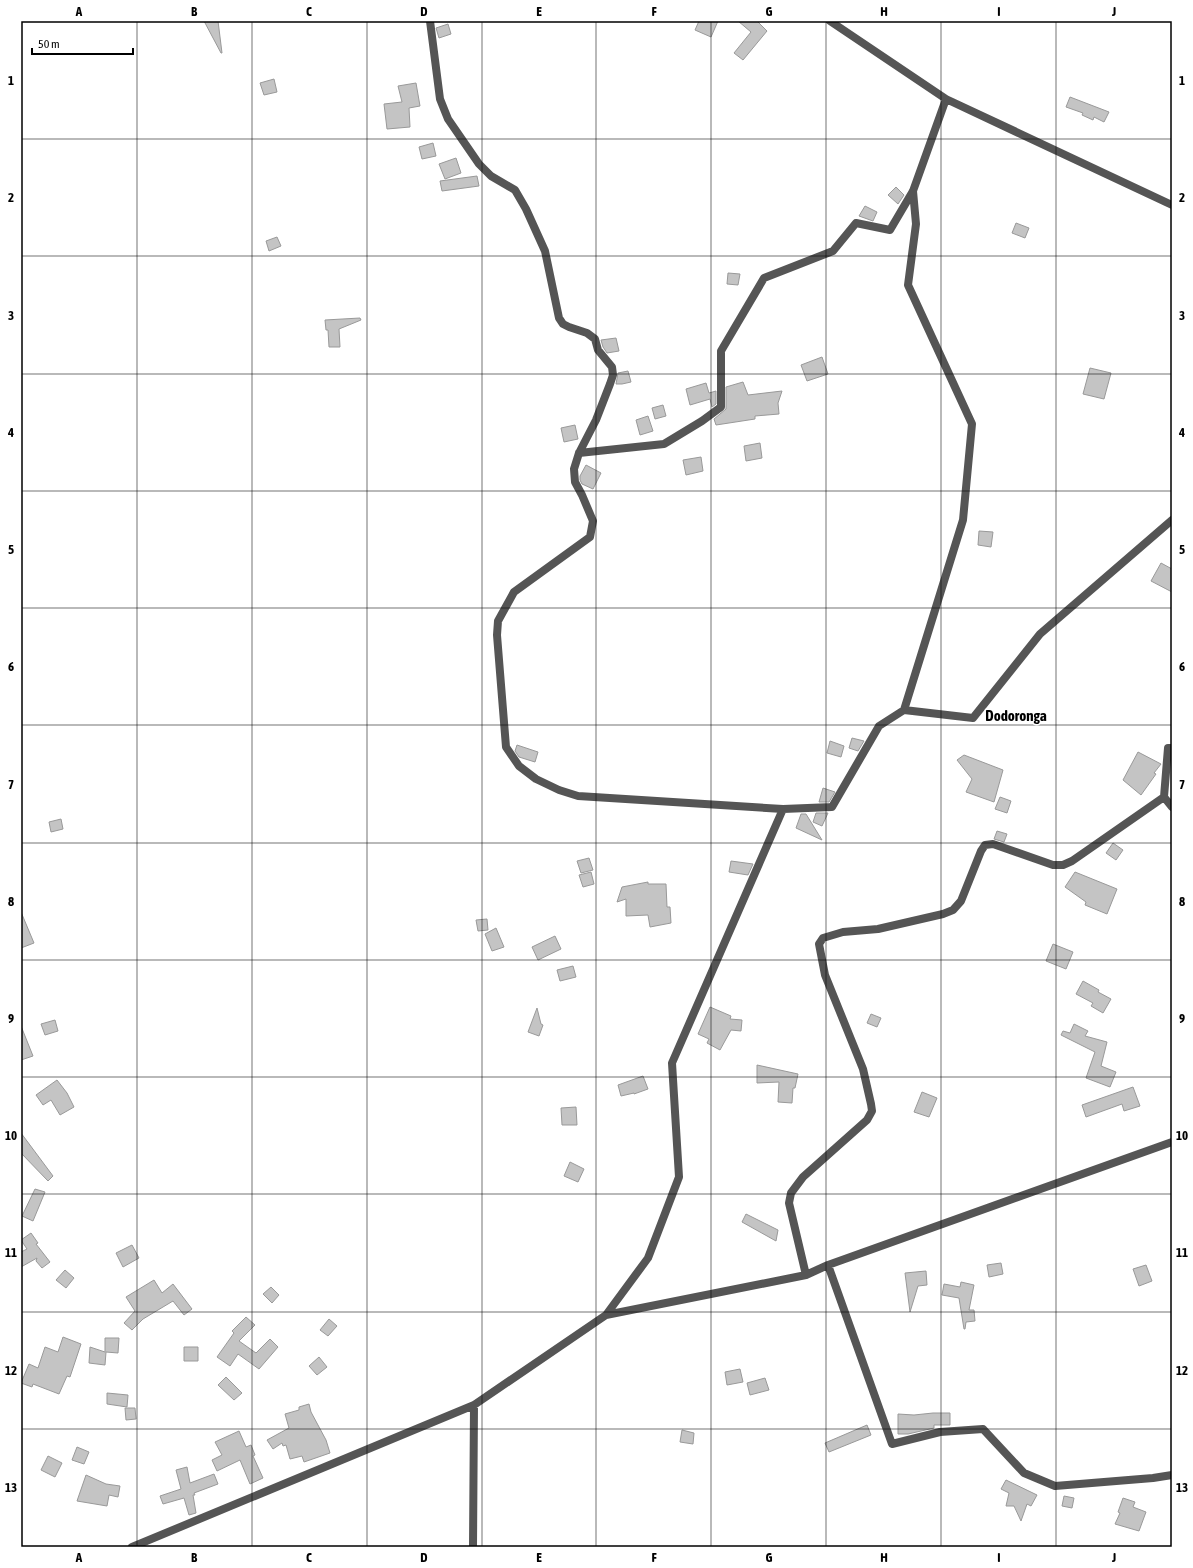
<svg xmlns="http://www.w3.org/2000/svg" width="1193" height="1568" font-family="'Asap Condensed',sans-serif">
	<style>
		.building { fill: #c4c4c4; stroke: #999 }
		.lines { fill: none; stroke-linecap: round; stroke-linejoin: round }
		.street { stroke: #555; stroke-width: 8 }
		.grid { fill: none; stroke: #000; stroke-width: 1; stroke-opacity: 0.55 }
		.labels { text-anchor: middle; stroke-width: 3; stroke-linejoin: round; paint-order: stroke }
		.quarter-label { font-size: 15px; font-weight: bold; fill: #000; stroke: #fff }
		.neatline { fill: none; stroke: #000; stroke-width: 1.5 }
		.grid-label { font-size: 13px; text-anchor: middle; font-weight: bold; fill: #000 }
	</style>
	<rect width="100%" height="100%" fill="#fff"/>
	<path class="building" d="M204,21H218L222,53H221Z
		M699,21H718L711,37L695,30Z
		M738,21H757L767,31L743,60L734,53L751,32Z
		M448,24L451,34L439,38L436,28Z
		M274,79L277,92L264,95L260,83Z
		M416,83L420,106L409,108L410,127L387,129L384,104L402,102L398,86Z
		M1070,97L1109,112L1104,122L1094,117L1093,120L1082,115L1083,113L1066,107Z
		M433,143L436,156L422,159L419,147Z
		M456,158L461,173L445,179L439,164Z
		M477,176L479,186L442,191L440,181Z
		M896,187L904,195L898,204L888,195Z
		M865,206L877,212L873,221L859,216Z
		M1016,223L1029,228L1025,238L1012,233Z
		M277,237L281,246L269,251L266,241Z
		M728,273L740,274L738,285L727,284Z
		M360,318L361,320L339,329L340,347H329L328,330H326L325,320Z
		M616,338L619,351L607,353L603,347L601,340Z
		M822,357L828,374L807,381L801,365Z
		M1090,368L1111,373L1104,399L1083,394Z
		M628,371L631,382L622,384H616L618,373Z
		M743,382L748,395L782,391L778,403L779,414L755,416V419L716,425L714,419L726,409V387Z
		M706,383L709,393L716,391V404L712,407L710,399L690,405L686,389Z
		M663,405L666,416L655,419L652,408Z
		M648,416L653,431L640,435L636,420Z
		M575,425L578,439L564,442L561,428Z
		M760,443L762,458L746,461L744,446Z
		M701,457L703,471L686,475L683,460Z
		M586,465L601,473L593,489L582,484L580,480V476Z
		M979,531L993,532L991,547L978,545Z
		M1161,563L1172,569V592L1151,581Z
		M852,738L864,741L858,751L849,748Z
		M830,741L844,746L841,757L827,753Z
		M517,745L538,752L535,762L519,757L515,751Z
		M1138,752L1161,764L1154,773L1156,774L1141,795L1123,780Z
		M964,755L1003,770L994,802L966,792L972,779L957,760Z
		M823,788L835,792L829,802H819Z
		M1000,797L1011,801L1007,813L995,809Z
		M816,813H828L822,826L813,822Z
		M801,814H806L822,840L796,828Z
		M61,819L63,829L51,832L49,822Z
		M997,831L1007,834L1004,842L994,839Z
		M1113,843L1123,850L1116,860L1106,853Z
		M589,858L593,870L581,873L577,861Z
		M731,861L753,864L748,875L729,872Z
		M591,872L594,884L583,887L579,875Z
		M1075,872L1117,889L1107,914L1085,905L1086,902L1065,887Z
		M648,882V884H666L667,907H670L671,923L650,927L648,915L626,916V899L617,902L622,887Z
		M21,912L34,943L21,948Z
		M487,919L488,930L478,931L476,920Z
		M496,928L504,947L492,951L485,934Z
		M555,936L561,949L538,960L532,947Z
		M1053,944L1073,952L1066,969L1046,961Z
		M573,966L576,977L560,981L557,970Z
		M1083,981L1099,990L1098,992L1111,999L1103,1013L1091,1006L1093,1003L1076,994Z
		M710,1007L731,1016L730,1019L742,1020L741,1031L731,1030L720,1050L707,1043L709,1039L698,1034Z
		M537,1008L541,1024L543,1025L539,1036L528,1032Z
		M871,1014L881,1018L877,1027L867,1023Z
		M55,1020L58,1031L45,1035L41,1024Z
		M1074,1024L1088,1031L1085,1036L1107,1042L1101,1066L1116,1072L1110,1087L1086,1078L1095,1052L1061,1035L1063,1031L1070,1033Z
		M21,1026L33,1056L21,1060Z
		M757,1065L798,1074L795,1088H793L792,1103L778,1102L779,1082L757,1083Z
		M643,1076L648,1089L634,1094V1093L621,1096L618,1085Z
		M57,1080L67,1093L74,1107L60,1115L51,1100L43,1105L36,1095Z
		M1133,1087L1140,1106L1124,1111L1122,1104L1086,1117L1082,1105Z
		M922,1092L937,1098L929,1117L914,1112Z
		M576,1107L577,1125H562L561,1108Z
		M21,1133L53,1176L48,1181L21,1153Z
		M570,1162L584,1169L578,1182L564,1176Z
		M35,1189L45,1192L33,1221L22,1216Z
		M746,1214L778,1230L776,1241L742,1222Z
		M31,1233L38,1243L36,1244L50,1262L42,1268L36,1261L37,1258L21,1267V1252L27,1249L21,1240Z
		M132,1245L139,1258L123,1267L116,1253Z
		M1001,1263L1003,1274L989,1277L987,1265Z
		M1146,1265L1152,1281L1139,1286L1133,1269Z
		M65,1270L74,1278L66,1288L56,1280Z
		M926,1271L927,1285L918,1286L910,1312L905,1273Z
		M154,1280L162,1293L173,1284L192,1309L184,1315L173,1301L143,1319L132,1330L124,1323L135,1311L126,1297Z
		M961,1282L974,1285L969,1310H974L975,1321L966,1322L965,1329H964L959,1298L942,1295L944,1284L960,1287Z
		M271,1287L279,1295L272,1303L263,1294Z
		M246,1317L255,1325L239,1341L256,1353L270,1339L278,1347L259,1369L238,1354L230,1366L217,1357L234,1333L232,1331Z
		M329,1319L337,1326L328,1336L320,1330Z
		M63,1337L81,1344L70,1377L67,1376L59,1394L33,1384L32,1387L21,1383L29,1364L38,1368L45,1347L58,1352Z
		M105,1338H119L118,1353L106,1352L105,1365L89,1363L90,1347L105,1352Z
		M184,1347H198V1361H184Z
		M319,1357L327,1367L317,1375L309,1366Z
		M740,1369L743,1382L727,1385L725,1372Z
		M226,1377L242,1393L234,1400L218,1385Z
		M765,1378L769,1390L750,1395L747,1383Z
		M107,1393L128,1395L127,1407L107,1404Z
		M309,1404L311,1412L326,1440L330,1453L304,1462L302,1456L290,1459L286,1445L283,1446L282,1443L273,1449L267,1440L289,1428L285,1414L299,1410V1407Z
		M125,1408H135L136,1419L126,1420Z
		M933,1413H950V1425H934V1428L908,1434H898V1414L914,1415Z
		M867,1425L871,1435L829,1452L825,1443Z
		M682,1430L694,1433L693,1444L680,1442Z
		M239,1431L246,1447L251,1445L255,1455L253,1456L263,1478L250,1484L240,1460L217,1471L212,1460L222,1455L215,1442Z
		M77,1447L89,1452L84,1464L72,1460Z
		M48,1456L62,1463L55,1477L41,1470Z
		M187,1467L190,1483L214,1474L218,1484L194,1493L195,1495H193L196,1513L189,1515L184,1498L163,1504L160,1496L181,1489L176,1470Z
		M86,1475L106,1484L120,1486L118,1497L109,1495L107,1506L77,1501Z
		M1006,1480L1037,1495L1031,1506L1027,1504L1021,1521L1014,1506H1006L1009,1493L1001,1489Z
		M1064,1496L1074,1498L1072,1508L1062,1506Z
		M1123,1498L1135,1502L1133,1507L1146,1512L1139,1531L1115,1524L1120,1513L1118,1512Z"/>
	<g class="lines">
		<path class="street" d="M430,21L440,99L448,119L479,164L491,176L515,190L526,209L545,251L559,318L563,324L569,327L587,333L595,339L598,350L612,367L613,375L610,384L596,420L579,453L574,469L575,482L582,495L593,521L590,537L514,592L498,621L497,635L506,747L519,766L536,779L559,790L578,796L783,809
			M830,21L946,99L1172,205
			M579,453L664,444L702,421L721,407V351L764,278L833,251L856,223L890,230L913,191L946,99
			M904,710L963,520L972,424L908,285L916,224L913,191
			M1172,748H1168L1164,797L1172,807
			M828,1265L892,1444L940,1432L983,1429L1024,1473L1055,1486L1153,1478L1172,1475
			M806,1275L789,1203L791,1193L803,1177L867,1120L872,1111L871,1104L863,1069L825,975L819,944L823,938L843,932L878,929L943,914L953,910L961,901L981,851L985,845L993,844L1053,865H1063L1072,861L1164,797
			M606,1315L648,1258L679,1177L672,1063L783,809L832,807L879,726L904,710L973,718L1040,634L1172,520
			M132,1547L474,1405L606,1315L806,1275L828,1265L1172,1142
			M473,1547L474,1405"/>
	</g>
	<path class="grid" d="M137,21V1547M252,21V1547M367,21V1547M482,21V1547M596,21V1547M711,21V1547M826,21V1547M941,21V1547M1056,21V1547M21,139H1172M21,256H1172M21,374H1172M21,491H1172M21,608H1172M21,725H1172M21,843H1172M21,960H1172M21,1077H1172M21,1194H1172M21,1312H1172M21,1429H1172"/>
	<g class="labels">
		<g class="quarter-label">
			<text x="1016" y="721">Dodoronga</text>
		</g>
	</g>
	<rect width="1193" height="1568" fill="none" stroke="#ffffff" stroke-width="44"/>
	<path d="M32 48v6h101v-6" fill="none" stroke="#000000" stroke-width="2"/>
	<text x="38" y="48" font-size="12" fill="#000000" stroke="#ffffff" stroke-width="3" paint-order="stroke">50 m</text>
	<rect x="22" y="22" width="1149" height="1524" class="neatline"/>
	<g class="grid-label">
		<text x="79" y="16">A</text>
		<text x="194" y="16">B</text>
		<text x="309" y="16">C</text>
		<text x="424" y="16">D</text>
		<text x="539" y="16">E</text>
		<text x="654" y="16">F</text>
		<text x="769" y="16">G</text>
		<text x="884" y="16">H</text>
		<text x="999" y="16">I</text>
		<text x="1114" y="16">J</text>
		<text x="11" y="85">1</text>
		<text x="1182" y="85">1</text>
		<text x="11" y="202">2</text>
		<text x="1182" y="202">2</text>
		<text x="11" y="320">3</text>
		<text x="1182" y="320">3</text>
		<text x="11" y="437">4</text>
		<text x="1182" y="437">4</text>
		<text x="11" y="554">5</text>
		<text x="1182" y="554">5</text>
		<text x="11" y="671">6</text>
		<text x="1182" y="671">6</text>
		<text x="11" y="789">7</text>
		<text x="1182" y="789">7</text>
		<text x="11" y="906">8</text>
		<text x="1182" y="906">8</text>
		<text x="11" y="1023">9</text>
		<text x="1182" y="1023">9</text>
		<text x="11" y="1140">10</text>
		<text x="1182" y="1140">10</text>
		<text x="11" y="1257">11</text>
		<text x="1182" y="1257">11</text>
		<text x="11" y="1375">12</text>
		<text x="1182" y="1375">12</text>
		<text x="11" y="1492">13</text>
		<text x="1182" y="1492">13</text>
		<text x="79" y="1562">A</text>
		<text x="194" y="1562">B</text>
		<text x="309" y="1562">C</text>
		<text x="424" y="1562">D</text>
		<text x="539" y="1562">E</text>
		<text x="654" y="1562">F</text>
		<text x="769" y="1562">G</text>
		<text x="884" y="1562">H</text>
		<text x="999" y="1562">I</text>
		<text x="1114" y="1562">J</text>
	</g>
</svg>
